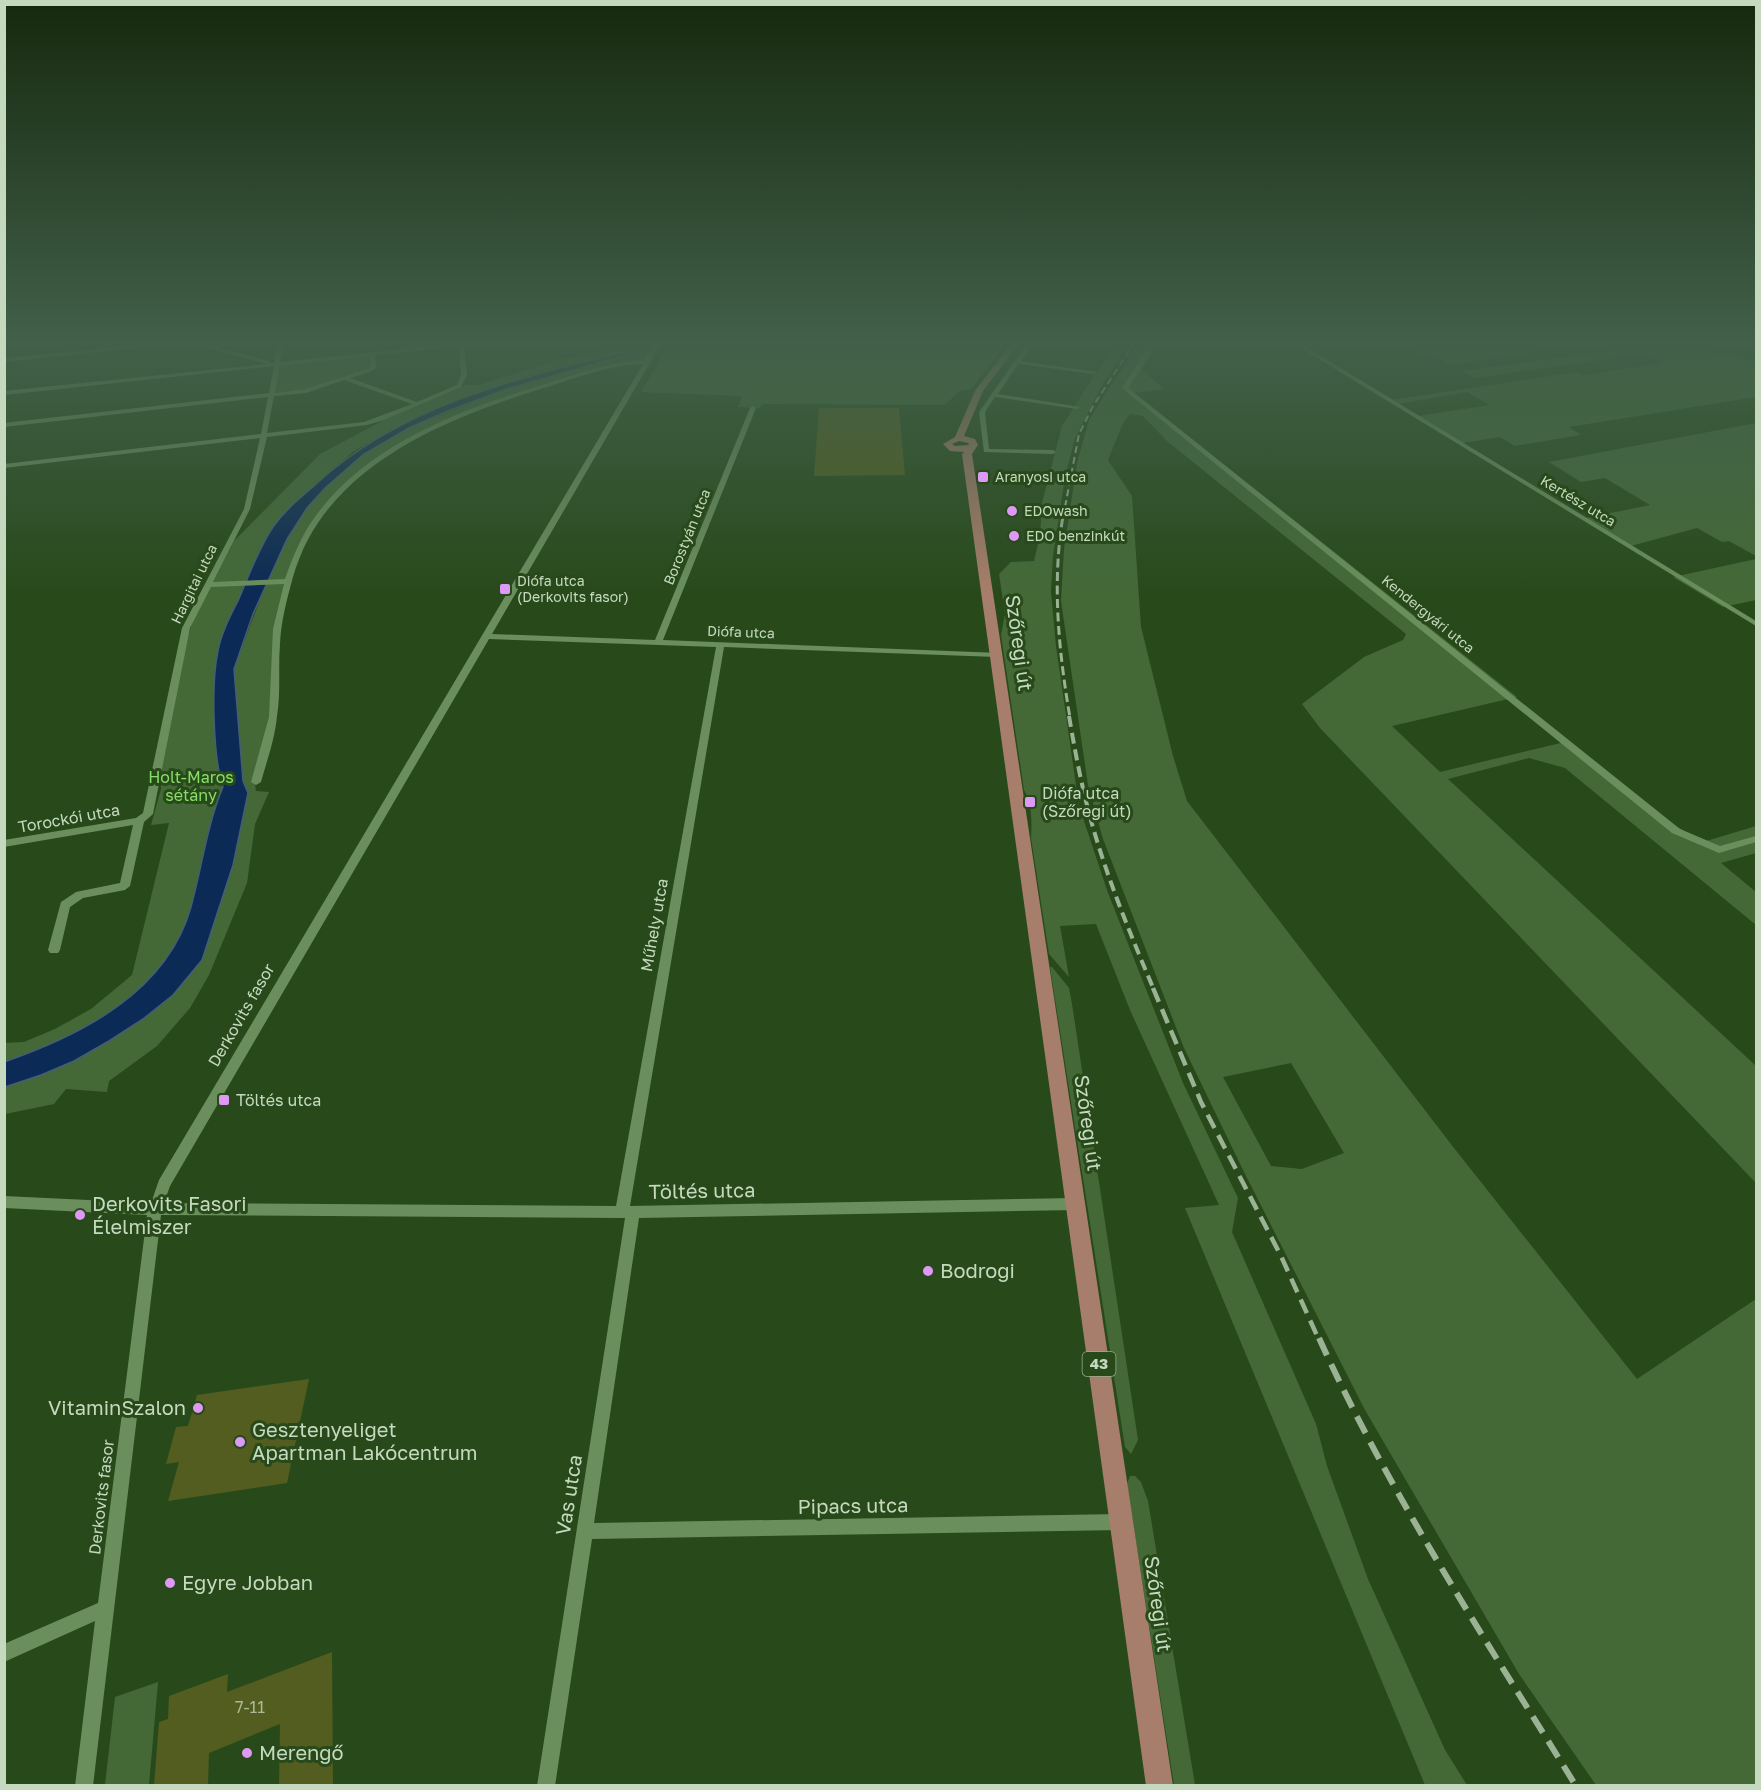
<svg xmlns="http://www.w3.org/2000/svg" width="1761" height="1790" font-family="'Golos Text',sans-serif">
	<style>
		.green { fill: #446937; fill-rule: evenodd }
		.water { fill: #0c2a56; stroke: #445e76; stroke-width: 1.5 }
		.building { fill: #535d1f }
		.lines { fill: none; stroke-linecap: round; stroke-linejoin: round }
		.minor { fill: #6a8f5d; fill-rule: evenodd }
		.major { fill: #a77d6b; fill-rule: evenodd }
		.rail-far4 { stroke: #9bb394; stroke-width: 2; stroke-dasharray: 7 4; stroke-linecap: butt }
		.rail-far3 { stroke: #9bb394; stroke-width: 3; stroke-dasharray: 9 4.5; stroke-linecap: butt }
		.rail-far2 { stroke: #9bb394; stroke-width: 4; stroke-dasharray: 11 6; stroke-linecap: butt }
		.rail-far1 { stroke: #9bb394; stroke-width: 4.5; stroke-dasharray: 15 8; stroke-linecap: butt }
		.rail { stroke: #9bb394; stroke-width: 6; stroke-dasharray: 19 10; stroke-linecap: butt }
		.poi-dot { fill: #dd99f3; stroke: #284a1b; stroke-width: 2 }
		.labels { text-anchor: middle; stroke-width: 6; stroke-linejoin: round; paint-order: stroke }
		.far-poi-label { font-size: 14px; fill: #c5d9bf; stroke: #284a1b; text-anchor: start }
		.far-street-label { font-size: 14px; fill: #c5d9bf; stroke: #284a1b }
		.shield { fill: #284a1b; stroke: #96ae8e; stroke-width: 1.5 }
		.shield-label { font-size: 15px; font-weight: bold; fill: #c5d9bf }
		.park-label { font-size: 16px; fill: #88dd68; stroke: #284a1b }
		.poi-label { font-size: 16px; fill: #c5d9bf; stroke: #284a1b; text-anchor: start }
		.street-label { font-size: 16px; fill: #c5d9bf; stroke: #284a1b }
		.near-number-label { font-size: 16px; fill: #a8ba97 }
		.near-street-label { font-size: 20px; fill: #c5d9bf; stroke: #284a1b }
		.near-poi-label { font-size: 20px; fill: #c5d9bf; stroke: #284a1b; text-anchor: start }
	</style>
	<rect width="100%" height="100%" fill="#284a1b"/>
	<path class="green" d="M671,342H1008L971,389L959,391L945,405L762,404L760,408L738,407L742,396L641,392Z
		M1119,342H1130L1103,383L1075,438L1065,477L1053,556L1051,592L1056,646L1079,806L1108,893L1183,1083L1238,1198L1232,1232L1316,1424L1327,1466L1368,1579L1445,1750L1467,1785H1425L1185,1208L1219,1205L1130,1010L1096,924L1060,926L1069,977L1049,954L1031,838C1032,823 1032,803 1024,790L1001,635L1005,614L999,574L1011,562L1034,561L1040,536L1042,503L1062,426L1097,371Z
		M1139,342H1158L1142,370L1164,389L1134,393L1517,697L1392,726L1440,772L1569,741L1671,823L1703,842L1756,826V853L1721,863L1756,892V925L1565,768L1529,758L1448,779L1756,1066V1183L1320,728L1302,704L1364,657L1403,640L1406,634L1167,441L1143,416L1130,414L1123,423L1108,460L1132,496L1141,627L1173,756L1187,801L1454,1148L1637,1379L1756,1299V1785H1596L1519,1674L1365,1410L1244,1172L1184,1048L1103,839L1088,785L1061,601L1064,549L1077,463L1089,420ZM1291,1063L1344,1153L1302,1169L1271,1166L1223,1077Z
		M1378,342H1525L1517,343L1535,352L1451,365L1431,355L1422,356L1404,347L1390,349Z
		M1658,344L1670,350L1697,346L1717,355L1733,353L1756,363V397L1569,427L1581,435L1515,446L1500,437L1462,443L1418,416L1489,405L1468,392L1398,404L1391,400L1577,372L1584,375L1662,363L1643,354L1475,378L1462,371Z
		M622,347L656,348L648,362L615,365L490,405L424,433L366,468L312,525L281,607L274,710L255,785L256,791L269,792L255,824L247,883L209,975L190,1008L157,1046L109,1081L107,1092L66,1089L54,1104L5,1114V1087L41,1075L74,1061L109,1041L202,960L210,936L244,787L234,690V669L270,573L287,539L307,508L340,473L364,454L409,428L507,389L639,352L634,350L533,374L416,417L354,451L316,483L259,551L218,651L215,723L220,778L223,787C207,825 201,867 191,907C167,992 82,1035 5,1062L4,1043L24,1042L55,1029L91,1009L132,975L169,823L151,825L161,789L160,771L181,661L192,623L234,541L320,454L386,419L465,385H479L557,360Z
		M372,354L374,367L323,387L270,395L277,364Z
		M1756,423V556L1729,541L1722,542L1697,528L1631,546L1586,518L1650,505L1605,478L1581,482L1549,462Z
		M1756,559V600L1723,607L1673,577Z
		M1050,967H1052L1069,988L1072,1004L1138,1440L1131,1454L1125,1447Z
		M1130,1476H1135L1141,1482L1148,1501L1195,1785H1174L1127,1484Z
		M158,1682L149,1785H105L115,1697Z"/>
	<path class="water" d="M634,350L640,351L507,389L448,411L409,428L364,454L325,488L307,508L287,539L253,614L234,669L243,781L248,793L233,865L202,960L173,995L143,1019L109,1041L74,1061L41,1075L5,1087L4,1062C82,1035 167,992 191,907C202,867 207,825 223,787C213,758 211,682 218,651C221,634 230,616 238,601C249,576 258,549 273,527C285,510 300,498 315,485C402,404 521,377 634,350Z"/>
	<path class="building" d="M819,408H899L905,475L814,476Z
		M309,1379L287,1483L168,1501L179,1462L166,1464L176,1427L188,1426L197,1395Z
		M332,1652L333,1785H279L280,1724L209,1753L208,1785H154L159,1722L168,1719L169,1696L228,1674L227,1692Z"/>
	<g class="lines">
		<path class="minor" d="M170,342H195L270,361L269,363H274L278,342H284L280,362L458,343V342H490L464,346L467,375L461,387L384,420L367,425L267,437L250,509L213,582L285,579C292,559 300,539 312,521C363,447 456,411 539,386C574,375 609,362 645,360L656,342H662L492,634L655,640L750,408L753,406L756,408L663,640L1000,653L1001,655L997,657L724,647L630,1206L1076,1198L1081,1200L1083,1204L1081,1208L1076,1210L639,1218L594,1523L1121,1514L1127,1516L1129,1522L1127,1528L1121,1530L592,1539L555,1786H537L625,1218L161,1215L93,1786H75L95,1621L4,1662V1644L98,1603L147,1215L4,1208V1196L151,1203L159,1180L643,364C610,365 578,377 547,387C446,418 324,466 293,577C287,599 281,621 280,644C278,668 281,692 277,716C275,739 267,760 261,782L256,785L251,782L269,717L273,629L284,584L211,587L190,628L153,814L144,822L130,886L125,890L83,898L70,907L60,950L58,953H50L48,950L61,902L76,892L120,883L133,825L4,847V840L136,818L143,813L182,628L244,509L260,438L4,468V464L261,434L268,397L4,427V423L269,393L274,366L4,395V391L267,364L187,343L4,362V358ZM459,347L461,375L457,385L417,402L350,378L372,371L376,368L375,355ZM370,356L371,366L368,369L305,389L275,393L279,366ZM344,380L412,404L364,422L267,433L274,396L306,393ZM489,639L716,647L616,1206L164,1203L170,1186Z
			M1028,342H1034L1021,361L1097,372L1094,374L1018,364L998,394L1080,407L1077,409L995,397L985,412L989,449L1053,450L1056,452L1053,454L984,452L979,412Z
			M1113,342H1120L1117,344Z
			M1152,342H1158L1130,385L1129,388L1132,391L1680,829L1720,846L1756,836V842L1719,853L1672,833L1128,393L1123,388L1124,385Z
			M1291,342H1298L1756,621V626Z
			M1743,342H1750L1756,344V347Z"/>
		<path class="major" d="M1012,342H1020L983,391L964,436L975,439L978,445L972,454L1173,1786H1146L962,454L964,452L950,451L943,444L955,437L975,391ZM959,441L968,443L969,445L955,446L952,444Z"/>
		<path class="rail-far4" d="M1065,507L1079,434L1093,406L1135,342"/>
		<path class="rail-far3" d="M1065,505C1051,576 1058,647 1070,718"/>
		<path class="rail-far2" d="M1069,716C1073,739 1077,762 1082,784C1097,854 1126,924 1154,990"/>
		<path class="rail-far1" d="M1153,988L1201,1102L1281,1256L1319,1340"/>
		<path class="rail" d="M1319,1338C1390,1495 1486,1640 1576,1786"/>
	</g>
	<linearGradient id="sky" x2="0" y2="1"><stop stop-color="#16290f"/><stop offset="0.58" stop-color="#42604a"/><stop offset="1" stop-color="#42604a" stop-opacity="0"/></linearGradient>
	<rect width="1761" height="592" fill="url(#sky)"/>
	<g class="poi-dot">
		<rect x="977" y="471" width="12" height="12" rx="3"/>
		<circle cx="1012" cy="511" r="6"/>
		<circle cx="1014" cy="536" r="6"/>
		<rect x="499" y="583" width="12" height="12" rx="3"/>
		<rect x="1024" y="796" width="12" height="12" rx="3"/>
		<rect x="218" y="1094" width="12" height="12" rx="3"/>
		<circle cx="80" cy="1215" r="6"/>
		<circle cx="928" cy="1271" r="6"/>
		<circle cx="198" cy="1408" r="6"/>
		<circle cx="240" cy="1442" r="6"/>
		<circle cx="170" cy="1583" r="6"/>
		<circle cx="247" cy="1753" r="6"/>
	</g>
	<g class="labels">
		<g class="far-poi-label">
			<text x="995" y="482">Aranyosi utca</text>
			<text x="1024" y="516">EDOwash</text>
			<text x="1026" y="541">EDO benzinkút</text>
			<text x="517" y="586">Diófa utca<tspan x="517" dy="16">(Derkovits fasor)</tspan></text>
		</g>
		<g class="far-street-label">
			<text transform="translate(1578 501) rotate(31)" y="5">Kertész utca</text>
			<text transform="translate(687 537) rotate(-68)" y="5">Borostyán utca</text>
			<text transform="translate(194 584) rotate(-64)" y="5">Hargitai utca</text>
			<text transform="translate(1428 614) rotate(39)" y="5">Kendergyári utca</text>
			<text transform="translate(741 632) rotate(2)" y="5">Diófa utca</text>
		</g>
		<rect class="shield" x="1082.5" y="1352" width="33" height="24" rx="4.5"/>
		<g class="shield-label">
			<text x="1099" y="1369">43</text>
		</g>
		<g class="park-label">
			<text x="191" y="783">Holt-Maros<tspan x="191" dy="18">sétány</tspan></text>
		</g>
		<g class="poi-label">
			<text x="1042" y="799">Diófa utca<tspan x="1042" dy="18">(Szőregi út)</tspan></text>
			<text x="236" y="1106">Töltés utca</text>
		</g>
		<g class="street-label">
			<text transform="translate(69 818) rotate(-10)" y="6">Torockói utca</text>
			<text transform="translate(654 925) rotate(-80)" y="6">Műhely utca</text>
			<text transform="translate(241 1015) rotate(-60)" y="6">Derkovits fasor</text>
			<text transform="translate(101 1497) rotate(-83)" y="6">Derkovits fasor</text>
		</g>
		<g class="near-number-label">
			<text x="250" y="1713">7-11</text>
		</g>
		<g class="near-street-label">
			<text transform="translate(1019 643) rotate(82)" y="7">Szőregi út</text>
			<text transform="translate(1088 1123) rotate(82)" y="7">Szőregi út</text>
			<text transform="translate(702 1191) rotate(-1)" y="7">Töltés utca</text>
			<text transform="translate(569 1495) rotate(-81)" y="7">Vas utca</text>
			<text transform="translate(853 1506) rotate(-1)" y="7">Pipacs utca</text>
			<text transform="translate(1158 1604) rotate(82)" y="7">Szőregi út</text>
		</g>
		<g class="near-poi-label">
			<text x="92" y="1211">Derkovits Fasori<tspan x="92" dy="23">Élelmiszer</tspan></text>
			<text x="940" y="1278">Bodrogi</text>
			<text x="186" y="1415" text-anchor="end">VitaminSzalon</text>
			<text x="252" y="1437">Gesztenyeliget<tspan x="252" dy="23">Apartman Lakócentrum</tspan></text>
			<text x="182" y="1590">Egyre Jobban</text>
			<text x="259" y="1760">Merengő</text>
		</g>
	</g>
	<rect width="1761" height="1790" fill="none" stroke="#c5d9bf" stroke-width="12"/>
</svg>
